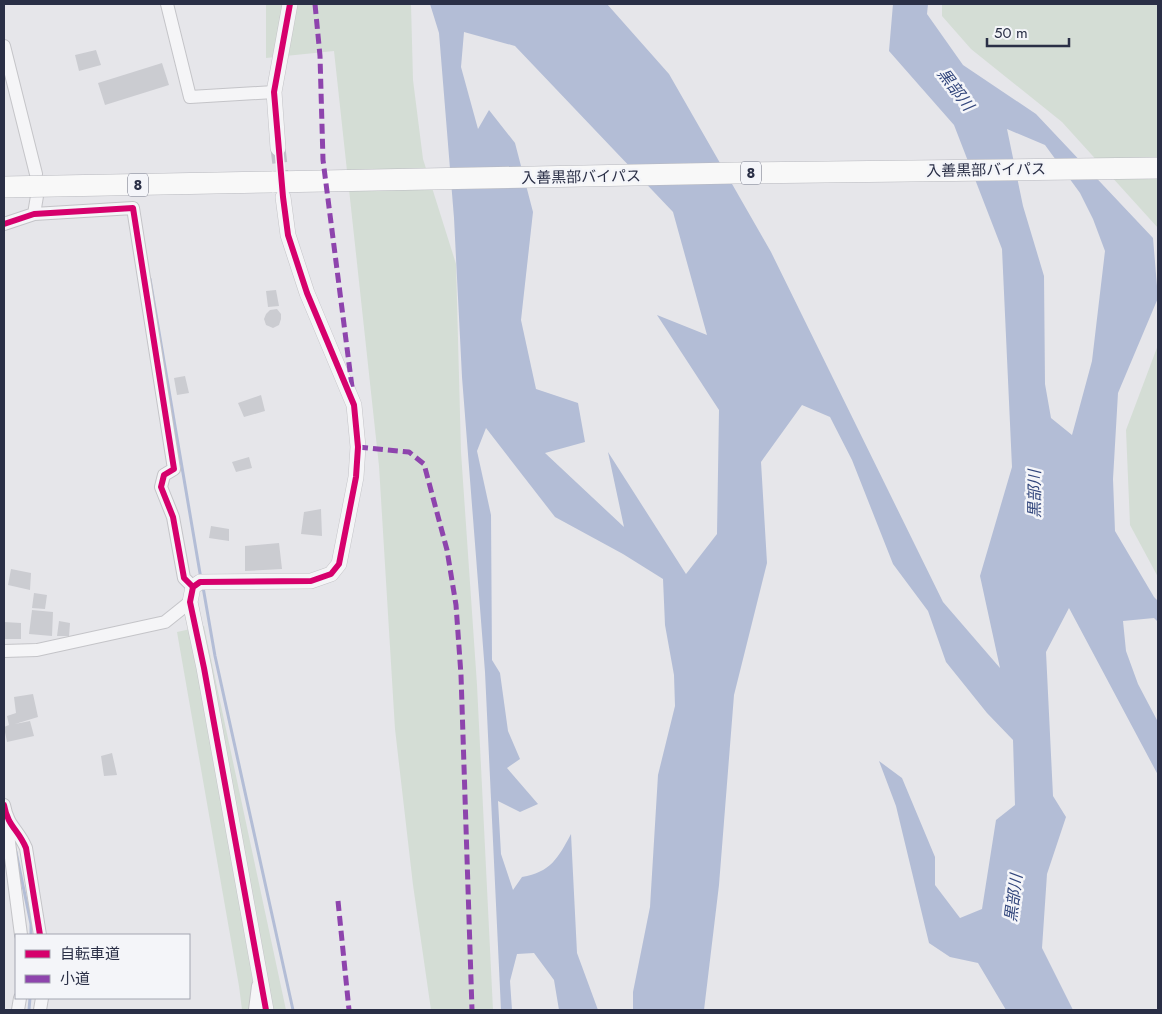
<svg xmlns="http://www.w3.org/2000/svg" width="1162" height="1014" font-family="Jost,'Noto Sans JP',sans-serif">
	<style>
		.green { fill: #d4ddd5 }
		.water { fill: #b3bdd6; fill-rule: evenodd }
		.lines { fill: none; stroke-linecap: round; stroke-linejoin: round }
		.stream { stroke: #b3bdd6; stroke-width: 3 }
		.building { fill: #cbccd1 }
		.tertiary-tunnel { stroke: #c0c1c9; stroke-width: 15; stroke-dasharray: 15 8; stroke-linecap: butt }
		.minor-casing { stroke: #c4c4c8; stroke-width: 14 }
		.tertiary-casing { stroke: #c4c4c8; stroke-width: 16 }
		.trunk-casing { stroke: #b8b9bf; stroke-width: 22 }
		.minor { stroke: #f5f5f7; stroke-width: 12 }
		.tertiary { stroke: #f5f5f7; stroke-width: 15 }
		.trunk { stroke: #f8f8f8; stroke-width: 21 }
		.trunk-bridge-casing { stroke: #b8b9bf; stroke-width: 22; stroke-linecap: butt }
		.trunk-bridge { stroke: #f8f8f8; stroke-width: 21 }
		.quiet { stroke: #8e44ad; stroke-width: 5; stroke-dasharray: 10 5; stroke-linecap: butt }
		.cycleway-casing { stroke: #f4f5f9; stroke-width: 9 }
		.cycleway { stroke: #d6006c; stroke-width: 6 }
		.labels { text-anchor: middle; stroke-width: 5; stroke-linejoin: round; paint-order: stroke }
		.shield { fill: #f4f5f9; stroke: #676a7c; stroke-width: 1 }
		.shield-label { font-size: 14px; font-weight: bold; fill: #2a2f46 }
		.street-label { font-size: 15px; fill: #2a2f46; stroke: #f4f5f9 }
		.water-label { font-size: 16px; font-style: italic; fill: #32467c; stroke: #f4f5f9 }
	</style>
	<rect width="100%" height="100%" fill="#e6e6ea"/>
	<path class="green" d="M266,4H411L413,80L423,159L456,264L461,452L477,685L493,1010H431L413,885L395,729L379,466L334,51L266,58Z
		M942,4H1158V228L1062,122L971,49L942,16Z
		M1158,345V577L1130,525L1126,430Z
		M204,626L286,1010H242L239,986L177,632Z"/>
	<path class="water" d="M430,4H607L669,74L771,252L943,602L1000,668L980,576L1012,467L1002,249L954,125L889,51L893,4H928L927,14L963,65L1036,114L1153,238L1158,298L1118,393L1113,479L1115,531L1154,597L1158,601V622L1154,618L1123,621L1126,651L1138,684L1158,722V775L1069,608L1046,652L1053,796L1066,817L1047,874L1042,948L1073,1010H1006L978,963L950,957L929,943L896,806L879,761L902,778L935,857V885L960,918L982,909L996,820L1015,805L1013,740L987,713L946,662L928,611L893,564L852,460L830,417L802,405L761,462L767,563L734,695L719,885L704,1010H633V992L650,907L658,775L675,706L674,675L665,625L663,579L623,554L555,517L486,428L477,451L491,515L492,660L500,673L508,731L520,759L507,768L538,804L520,812L498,801L501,854L513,890L522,877C551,872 558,858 571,834L577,953L598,1010H559L554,980L534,953L517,954L510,981L512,1010H501L485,672L462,377L454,218L439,33ZM464,32L515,46L673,212L707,335L657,315L719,410L717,534L686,574L608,452L624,527L545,453L585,442L578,403L536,389L521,320L533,212L515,143L489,110L478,129L461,67ZM1007,129L1045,145L1080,193L1093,219L1105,251L1092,361L1072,435L1051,418L1045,384L1044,276L1023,206Z"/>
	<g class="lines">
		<path class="stream" d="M150,279L201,579
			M203,587L215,656L293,1010
			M16,852L31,924V935
			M29,1010L30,998"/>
	</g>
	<path class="building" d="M96,50L101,65L79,71L75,55Z
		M162,63L169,85L105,105L98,83Z
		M276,290L279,306L268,307L266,291Z
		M277,309L281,314V319L279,325L273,328L266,325L264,319L266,314L270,310Z
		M185,376L189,393L177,395L174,378Z
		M261,395L265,411L244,417L238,403Z
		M249,457L252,468L236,472L232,462Z
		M321,509L322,536L301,534L304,512Z
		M211,526L229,529V541L209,538Z
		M279,543L282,569L245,571V546Z
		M11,569L31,573L30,590L8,585Z
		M34,593L47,595L45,609L32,608Z
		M32,610L53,612L52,636L29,634Z
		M59,621L70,623L69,636H57Z
		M4,622L21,623V639H4Z
		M33,694L38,717L15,724L30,721L34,736L7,742L4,727L9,725L7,716L16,713L14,697Z
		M112,753L117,775L104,776L101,756Z"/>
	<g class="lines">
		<path class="tertiary-tunnel" d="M278,148L283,191"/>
		<g class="minor-casing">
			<path id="minor" d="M167,4L190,97L274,92
				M4,46L36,174
				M34,214L37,196
				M4,224L34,214L133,208L174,469L164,475L161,487L173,517L184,578L193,587
				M4,651L37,650L165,622L190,602
				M4,805C8,827 18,829 26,848L40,935
				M6,819L21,935
				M18,1010L20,998
				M40,1010L42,998
				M255,1010L258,986"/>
		</g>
		<g class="tertiary-casing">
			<path id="tertiary" d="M278,148L274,92L290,4
				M266,1010L204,668L190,602L193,587L200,582L311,581L331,574L339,564L356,477L358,447L354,405L307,293L288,235L283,197"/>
		</g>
		<g class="trunk-casing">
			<path id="trunk" d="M272,182L735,173L1158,168"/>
		</g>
		<use href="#minor" class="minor"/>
		<use href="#tertiary" class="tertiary"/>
		<use href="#trunk" class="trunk"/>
		<g class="trunk-bridge-casing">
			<path id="trunk-bridge" d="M4,187L272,182"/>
		</g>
		<use href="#trunk-bridge" class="trunk-bridge"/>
		<path class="quiet" d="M315,4L320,56L323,160L352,387
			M358,447L409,452L424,464L447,550L456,605L461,675L472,1010
			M338,901L349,1010"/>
		<g class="cycleway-casing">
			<path id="cycleway" d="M4,224L34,214L133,208L174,469L164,475L161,487L173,517L184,578L193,587
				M4,805C8,827 18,829 26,848L40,935
				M266,1010L204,668L190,602L193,587L200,582L311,581L331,574L339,564L356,477L358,447L354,405L307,293L288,235L283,197L274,92L290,4"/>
		</g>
		<use href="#cycleway" class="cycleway"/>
	</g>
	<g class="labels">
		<g class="shield">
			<rect x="741" y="161.5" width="20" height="23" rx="4"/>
			<rect x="128" y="173.5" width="20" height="23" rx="4"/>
		</g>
		<g class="shield-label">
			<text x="751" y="178">8</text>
			<text x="138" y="190">8</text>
		</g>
		<g class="street-label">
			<text transform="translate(986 170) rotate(-1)" y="5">入善黒部バイパス</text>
			<text transform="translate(581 177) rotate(-1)" y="5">入善黒部バイパス</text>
		</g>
		<g class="water-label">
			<text transform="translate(956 89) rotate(53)" y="6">黒部川</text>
			<text transform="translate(1034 494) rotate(-90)" y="6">黒部川</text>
			<text transform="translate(1013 898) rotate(-83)" y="6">黒部川</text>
		</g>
	</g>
	<rect width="1162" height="1014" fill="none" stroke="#2a2f46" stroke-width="10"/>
	<rect x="15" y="934" width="175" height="65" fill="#f4f5f9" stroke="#a3a6b1"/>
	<rect x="25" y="950" width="25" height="8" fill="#d6006c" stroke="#a3a6b1"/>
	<text x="60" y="959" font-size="15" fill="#2a2f46">自転車道</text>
	<rect x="25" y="975" width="25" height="8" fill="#8e44ad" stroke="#a3a6b1"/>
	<text x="60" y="984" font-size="15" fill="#2a2f46">小道</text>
	<path d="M987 38v8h82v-8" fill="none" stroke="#2a2f46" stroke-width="2.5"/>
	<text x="994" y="38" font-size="15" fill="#2a2f46" stroke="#f4f5f9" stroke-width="4" paint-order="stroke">50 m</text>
</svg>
